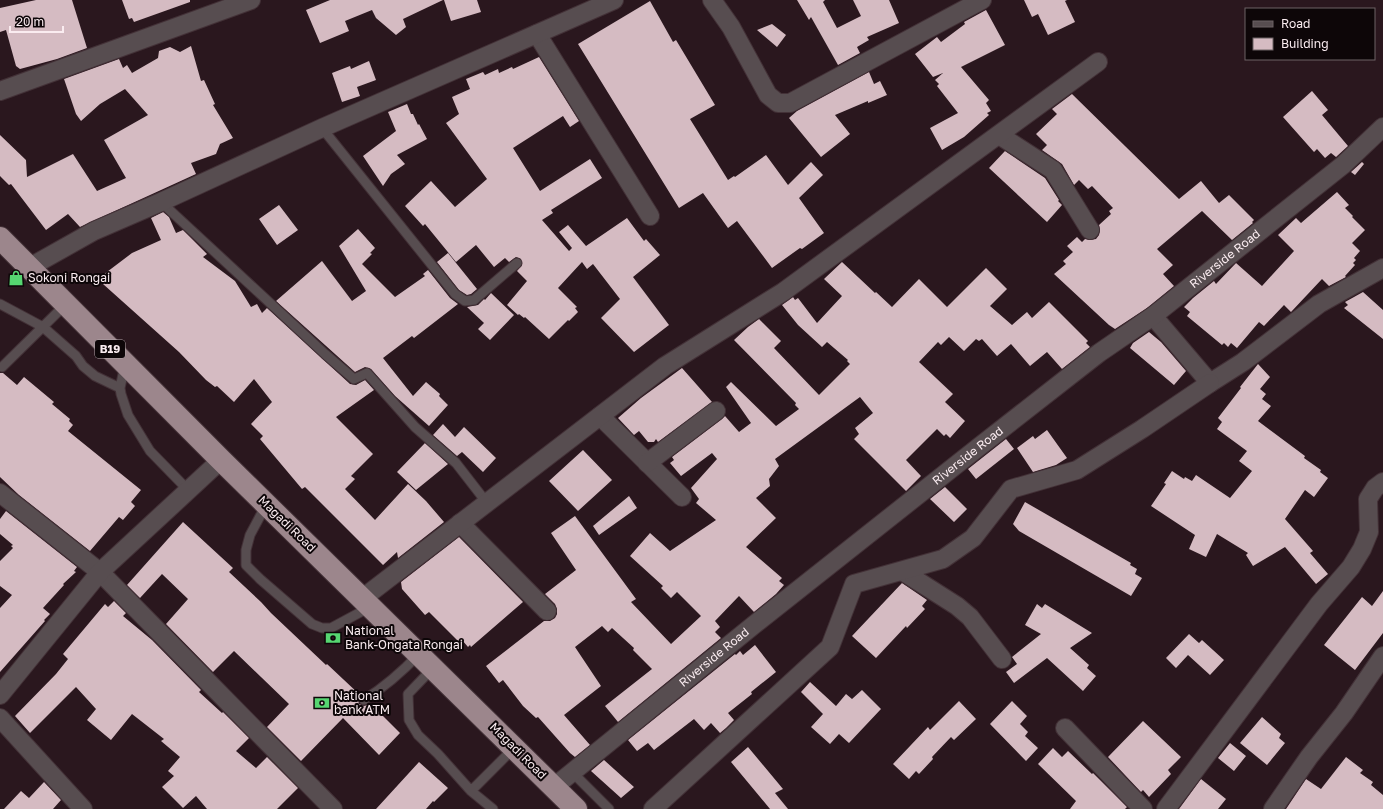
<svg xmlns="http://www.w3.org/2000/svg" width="1383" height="809" font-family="'Golos Text',sans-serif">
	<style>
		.building { fill: #d5bbc2 }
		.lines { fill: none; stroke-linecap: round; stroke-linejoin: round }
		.service-casing { stroke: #433137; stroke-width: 11 }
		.minor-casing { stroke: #433137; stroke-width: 20 }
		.trunk-casing { stroke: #433137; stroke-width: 24 }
		.service { stroke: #574d50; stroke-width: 9 }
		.minor { stroke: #574d50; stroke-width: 18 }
		.trunk { stroke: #9c868c; stroke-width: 22 }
		.labels { text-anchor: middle; stroke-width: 4; stroke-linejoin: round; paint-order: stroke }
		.shield { fill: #0d0608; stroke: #b3a7aa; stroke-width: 1 }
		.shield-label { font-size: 11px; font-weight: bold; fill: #faecf0 }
		.street-label { font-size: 12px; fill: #faecf0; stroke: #0d0608 }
		.poi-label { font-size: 12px; fill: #faecf0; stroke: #0d0608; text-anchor: start }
	</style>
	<rect width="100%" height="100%" fill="#2a171e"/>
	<path class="building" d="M36,0H72L87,48L57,59L20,69L16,66L6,30L0,32V8Z
		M122,0H190V2L134,22L132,18L129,19Z
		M330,0H443L403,19L406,27L396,35L376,18L372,10L345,21L349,31L320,43L306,10Z
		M444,0H477L481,12L451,21Z
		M797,0H825L823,2L837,28L861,16L853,0H889L899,23L867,37L869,40L857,47L860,53L838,65L811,17L809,20Z
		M1024,0H1067L1065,1L1075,22L1048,35L1038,14L1032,17Z
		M650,1L673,42L676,40L715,105L690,119L728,180L734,176L735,177L766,155L788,185L811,162L823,175L799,198L824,233L802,249L800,248L772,268L737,221L728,228L703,193L679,208L578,44Z
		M986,10L1005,45L961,67L989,100L986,103L991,111L987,113L989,115L964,137L942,150L930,128L958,113L937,86L939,84L935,80L943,73L933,77L915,54L937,37L941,42L965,24L964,22Z
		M772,24L786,35L777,47L757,30Z
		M191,46L201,81L204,80L215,104L213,105L233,138L220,144L216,154L191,163L196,174L80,227L68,214L46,230L11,184L9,185L0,176V135L26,160L27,177L73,154L97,191L126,178L104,140L148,115L125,89L100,104L81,121L76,114L64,79L119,59L123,68L127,65L132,73L158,58L159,51L170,47L180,52Z
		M539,57L579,121L570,127L563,116L513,148L540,191L590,159L602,178L551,210L553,213L542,220L569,251L572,248L559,232L568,225L586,246L627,218L644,241L646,239L660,255L633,277L669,325L634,352L601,318L620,299L593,264L587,269L582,262L558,288L577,307L575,308L578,312L569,321L568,320L549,339L525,317L524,318L519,314L518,315L507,305L527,281L517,271L522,265L521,259L516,257L509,262L505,258L494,267L476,245L456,262L425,224L423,226L405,206L431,181L455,207L487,179L446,123L459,114L452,97L470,89L466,79L483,72L485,75L498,69L499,73L512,67L513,69Z
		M369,61L376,80L357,87L360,96L342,102L332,73L350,66L351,69Z
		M869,72L874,84L880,81L887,95L868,103V101L835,115L850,134L821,157L789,118L797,111Z
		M1312,91L1328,110L1322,115L1348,146L1336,157L1331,153L1325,158L1317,149L1314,152L1283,117Z
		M1072,94L1179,199L1201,181L1219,203L1229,195L1254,220L1252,222L1253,223L1232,240L1202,211L1157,249L1173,265L1163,274L1174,286L1147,308L1115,329L1109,325L1054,274L1066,264L1063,261L1073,252L1067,246L1077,237L1082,242L1085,239L1090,240L1096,239L1099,235L1100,230L1099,225L1111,214L1109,211L1113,208L1092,186L1088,189L1079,180L1074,185L1062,164L1042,150L1047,145L1036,134L1057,114L1052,109Z
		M407,104L411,114H413L418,125L419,124L427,139L397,155L405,164L391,174L383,186L363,156L396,131L388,112Z
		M1005,151L1045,178L1059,200L1058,201L1062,205L1047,222L989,168Z
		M1362,162L1364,164L1355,175L1351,172Z
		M1337,192L1349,205L1345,208L1353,216L1352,217L1365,230L1352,243L1360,251L1354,258L1356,260L1353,263L1355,265L1345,276L1346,277L1329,286L1322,279L1291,312L1284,305L1264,326L1259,322L1237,348L1231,343L1228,347L1224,343L1222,345L1187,316L1190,312L1184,307L1193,298L1214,281L1216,284L1236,263L1262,286L1294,251L1278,235L1296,218L1301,223Z
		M279,205L298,230L277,245L259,219Z
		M163,212L169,217L176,233L183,230L207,254L203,257L235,281L251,307L257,304L262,313L267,308L350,384L356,385L365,380L374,390L336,417L373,454L351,476L355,479L345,489L375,520L408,484L426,501L444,522L398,558L397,552L383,565L305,487L302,489L260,439L263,436L251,424L272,402L254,379L234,402L217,386L215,387L206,380L179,352L103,284L99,278L132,253L161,240L151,218Z
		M358,229L375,248L370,253L372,254L362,264L395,297L425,276L423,274L428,270L450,298L458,304L414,338L412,336L383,358L413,396L426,382L440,394L439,396L448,405L429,426L395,396L371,369L365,367L355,372L276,301L322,261L352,301L366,291L339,246Z
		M448,253L477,289L471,294L467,295L459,290L437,262Z
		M842,262L875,293L876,292L892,307L919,279L947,307L986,268L1007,289L990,306L1012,325L1027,312L1032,318L1049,302L1088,341L1086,343L1090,347L1062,369L1047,352L1030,366L1011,344L997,356L982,339L979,341L976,339L964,351L949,337L941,345L938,342L919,362L953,394L945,402L965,421L950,438L946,434L944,436L937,429L906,460L921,476L906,491L854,439L859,434L855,428L873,413L860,397L775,459L779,466L769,479L770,486L756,498L776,518L746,547L782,578L779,581L784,585L776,594L754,612L739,596L715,621L720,627L715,632L721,638L618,722L605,706L652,669L633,650L634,648L612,628L608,632L602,626L575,647L601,686L564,715L590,745L575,757L570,753L538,717L536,718L523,706L503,680L499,683L486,666L544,621H550L555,618L557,614V609L555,604L545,594L576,570L551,533L575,516L636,599L631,602L671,644L701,616L677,592L671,598L661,588L663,586L630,556L650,533L670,551L716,520L696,503L699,499L691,488L717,459L712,453L681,476L670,463L674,460L672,457L722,419L725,416L739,432L751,423L726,387L731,382L776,426L799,409L795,405L796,403L734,340L748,327L759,319L781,341L774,348L819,395L850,364L847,361L848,360L827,342L822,347L798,325L782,305L793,297L795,300L798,298L817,323L842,296L824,279Z
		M1363,292L1383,310V339L1344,308L1348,305L1345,302Z
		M491,293L514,315L490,340L478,329L484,323L467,307L478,305L484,299L485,300Z
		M1149,332L1161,342L1186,371L1174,385L1130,348L1133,343Z
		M1258,364L1270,377L1260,389L1266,394L1262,399L1271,406L1258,421L1305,456L1304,458L1321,470L1320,472L1328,478L1314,497L1305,490L1285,519L1313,551L1310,553L1328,574L1316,584L1285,547L1253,566L1246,555L1248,553L1217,534L1206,557L1189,549L1195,535L1151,506L1166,484L1164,483L1172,471L1184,479L1185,477L1192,481L1196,475L1230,498L1252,471L1239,461L1247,451L1217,429L1222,422L1218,418L1241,388L1240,387Z
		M682,368L712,402L658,442L656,439L654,442H648L639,431L634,435L618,418L641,398Z
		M0,373H3L17,385L24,377L54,402L52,404L70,419L69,421L73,425L68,431L141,490L131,502L135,506L123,520L119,517L90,551L19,495L0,477Z
		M443,424L455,437L464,427L496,458L483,472L462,452L457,456L433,435Z
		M1047,430L1067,458L1056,465L1033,472L1017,448L1033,436L1035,439Z
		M1006,439L1014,449L976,479L968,469Z
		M425,443L448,464L416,490L397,472Z
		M583,450L612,480L578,511L549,481Z
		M945,487L967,509L954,522L930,499Z
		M629,496L637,508L599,535L593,526Z
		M1025,502L1131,563L1130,565L1137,569L1135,574L1142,578L1131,596L1019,531L1013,524Z
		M6,511L77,567L74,571L76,572L63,584L64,585L43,608L50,614L44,620L45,621L0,672V608L12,595L0,586V561L13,548L11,546L13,545L0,534V519Z
		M183,522L233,568L229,572L261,602L271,613L326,665L327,664L360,695L358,700L359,704L364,706L369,704L379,712L400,733L379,755L343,718L301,761L267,727L289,704L234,651L213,672L166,624L188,599L162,574L140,598L127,585Z
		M459,537L523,602L471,647L470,645L468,647L462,640L459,642L429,612L425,615L402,589L401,582Z
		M902,583L927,600L922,606L925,609L907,628L906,626L876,658L852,636Z
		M1383,591V633L1355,670L1324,645L1362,597L1372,606Z
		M114,601L126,613L123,616L152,640L201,690L199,692L222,713L223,712L249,738L236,751L256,768L267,757L298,788L277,809H207L196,796L183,808L162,787L174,776L168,771L180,757L161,741L164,739L132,714L111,740L87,720L96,709L76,687L30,733L15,716L56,674L68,659L63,654L105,604L108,607Z
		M1037,604L1042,608L1045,604L1092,633L1070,648L1089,665L1087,668L1096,676L1083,691L1047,658L1014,683L1006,672L1017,664L1012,657L1041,634L1025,625Z
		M1189,634L1199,643L1202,640L1224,660L1210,675L1188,655L1176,668L1166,658Z
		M755,645L776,672L751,692L752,694L728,713L734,720L726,728L720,733L711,723L704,730L694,719L654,750L648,743L637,751L628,740L735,654L736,655L740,651L743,655Z
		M810,682L836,706L846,694L852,699L862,690L881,709L849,743L839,734L830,744L811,727L823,714L801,692Z
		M959,701L976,719L954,740L951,737L932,757L933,759L919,774L916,771L909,779L893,764L928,727L930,730Z
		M1012,701L1027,716L1020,724L1028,732L1025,736L1038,748L1026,761L990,724Z
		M1262,717L1281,734L1279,738L1285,743L1267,765L1240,743Z
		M1143,721L1181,757L1168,770L1171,774L1149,797L1143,790L1141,792L1108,757Z
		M1230,743L1246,756L1234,771L1218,758Z
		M748,747L783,789L775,793L788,809H770L731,762Z
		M1053,748L1062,757L1068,751L1092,774L1093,773L1127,807L1125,809H1070L1076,801L1038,764Z
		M1346,757L1363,770L1360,773L1373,782L1371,785L1383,795V809H1286L1306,779L1321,789Z
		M604,760L634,787L621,798L591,771Z
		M419,762L448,788L434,802L433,801L426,809H376Z
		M1201,779L1226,799L1218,809H1179Z
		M44,782L61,800L53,809H4L21,791L29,798Z"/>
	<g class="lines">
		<g class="service-casing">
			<path id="service" d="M322,128L455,294L465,301L474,300L517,263
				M161,202L325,354L354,379L367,373L415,427L456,463L487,503
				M0,304L43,327L76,356L83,366L95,376L120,388
				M125,365L120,388L121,394L128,415L150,451L188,490
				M2,367L66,304
				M266,505L250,535L246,550V565L260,579L312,624L322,628H331L370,607
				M433,668L408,694L409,720L418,735L438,754L471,791L493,809
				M364,700C386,686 401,673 419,654
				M572,772L609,809
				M471,791L514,748"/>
		</g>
		<g class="minor-casing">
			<g id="minor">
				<path d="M712,0L731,27L768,95L778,103H790L982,0"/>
				<path d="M537,34L650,216"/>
				<path d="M0,91L251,0"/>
				<path d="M999,135L1053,170L1090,230"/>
				<path d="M30,267L94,231L161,202L322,128L614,0"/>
				<path d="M1153,316L1210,383L1243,362L1319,304L1383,268"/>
				<path d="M600,416L682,497"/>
				<path d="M647,463L716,411"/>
				<path d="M0,493L100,572L333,809"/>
				<path d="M460,523L547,611"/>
				<path d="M902,571L957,606L970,617L1002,659"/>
				<path d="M363,598L665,366L783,292L1098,62"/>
				<path d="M0,695L100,572L221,460"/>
				<path d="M0,718L83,809"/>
				<path d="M1065,728L1143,809"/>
				<path id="s1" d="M554,787L755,624L980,446L1099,353L1153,316L1343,165L1383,127"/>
				<path d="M653,809L830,647L854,584L943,559L973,538L1011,489L1077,470L1142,429L1210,383"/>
				<path d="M1166,809L1319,604L1351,567L1362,549L1369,532L1368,499L1375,488L1383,482"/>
				<path d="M1273,809L1309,757L1344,713L1383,656"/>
			</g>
		</g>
		<g class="trunk-casing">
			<path id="trunk" d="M0,238L221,460L576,809"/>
		</g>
		<use href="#service" class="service"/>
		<use href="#minor" class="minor"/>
		<use href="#trunk" class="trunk"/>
	</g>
	<defs>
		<g id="shop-bare" transform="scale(1.2)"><path d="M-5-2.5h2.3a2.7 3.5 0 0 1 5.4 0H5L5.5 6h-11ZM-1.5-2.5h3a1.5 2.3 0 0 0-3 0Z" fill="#56d671" stroke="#0d0608" stroke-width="2.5" paint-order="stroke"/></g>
		<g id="bank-bare" transform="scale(1.2)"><path d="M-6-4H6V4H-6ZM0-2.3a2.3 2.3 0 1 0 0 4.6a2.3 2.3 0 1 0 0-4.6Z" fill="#56d671" stroke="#0d0608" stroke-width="2.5" paint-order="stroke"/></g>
	</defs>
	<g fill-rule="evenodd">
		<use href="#shop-bare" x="16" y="278"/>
		<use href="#bank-bare" x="333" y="638"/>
		<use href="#bank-bare" x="322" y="703"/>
	</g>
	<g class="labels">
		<rect class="shield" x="95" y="340" width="30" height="18" rx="3"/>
		<g class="shield-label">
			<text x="110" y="353">B19</text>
		</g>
		<g class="street-label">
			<text dy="4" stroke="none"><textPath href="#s1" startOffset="854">Riverside Road</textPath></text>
			<text dy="4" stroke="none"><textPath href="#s1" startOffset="530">Riverside Road</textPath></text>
			<text transform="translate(287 524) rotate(44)" y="4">Magadi Road</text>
			<text dy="4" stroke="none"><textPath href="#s1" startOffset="206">Riverside Road</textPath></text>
			<text transform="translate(518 751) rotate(45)" y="4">Magadi Road</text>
		</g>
		<g class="poi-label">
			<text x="28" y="282">Sokoni Rongai</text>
			<text x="345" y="635">National<tspan x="345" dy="14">Bank-Ongata Rongai</tspan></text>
			<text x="334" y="700">National<tspan x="334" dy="14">bank ATM</tspan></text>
		</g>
	</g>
	<rect x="1245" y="8" width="130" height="52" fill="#0d0608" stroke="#6c6265"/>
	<rect x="1253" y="21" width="20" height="6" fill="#574d50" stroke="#6c6265"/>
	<text x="1281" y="28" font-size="12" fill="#faecf0">Road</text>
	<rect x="1253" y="38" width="20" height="12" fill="#d5bbc2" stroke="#6c6265"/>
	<text x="1281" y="48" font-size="12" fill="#faecf0">Building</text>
	<path d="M10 26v6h53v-6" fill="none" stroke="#faecf0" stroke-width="2"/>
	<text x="16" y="26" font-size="12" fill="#faecf0" stroke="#0d0608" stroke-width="3" paint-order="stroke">20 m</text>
</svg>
